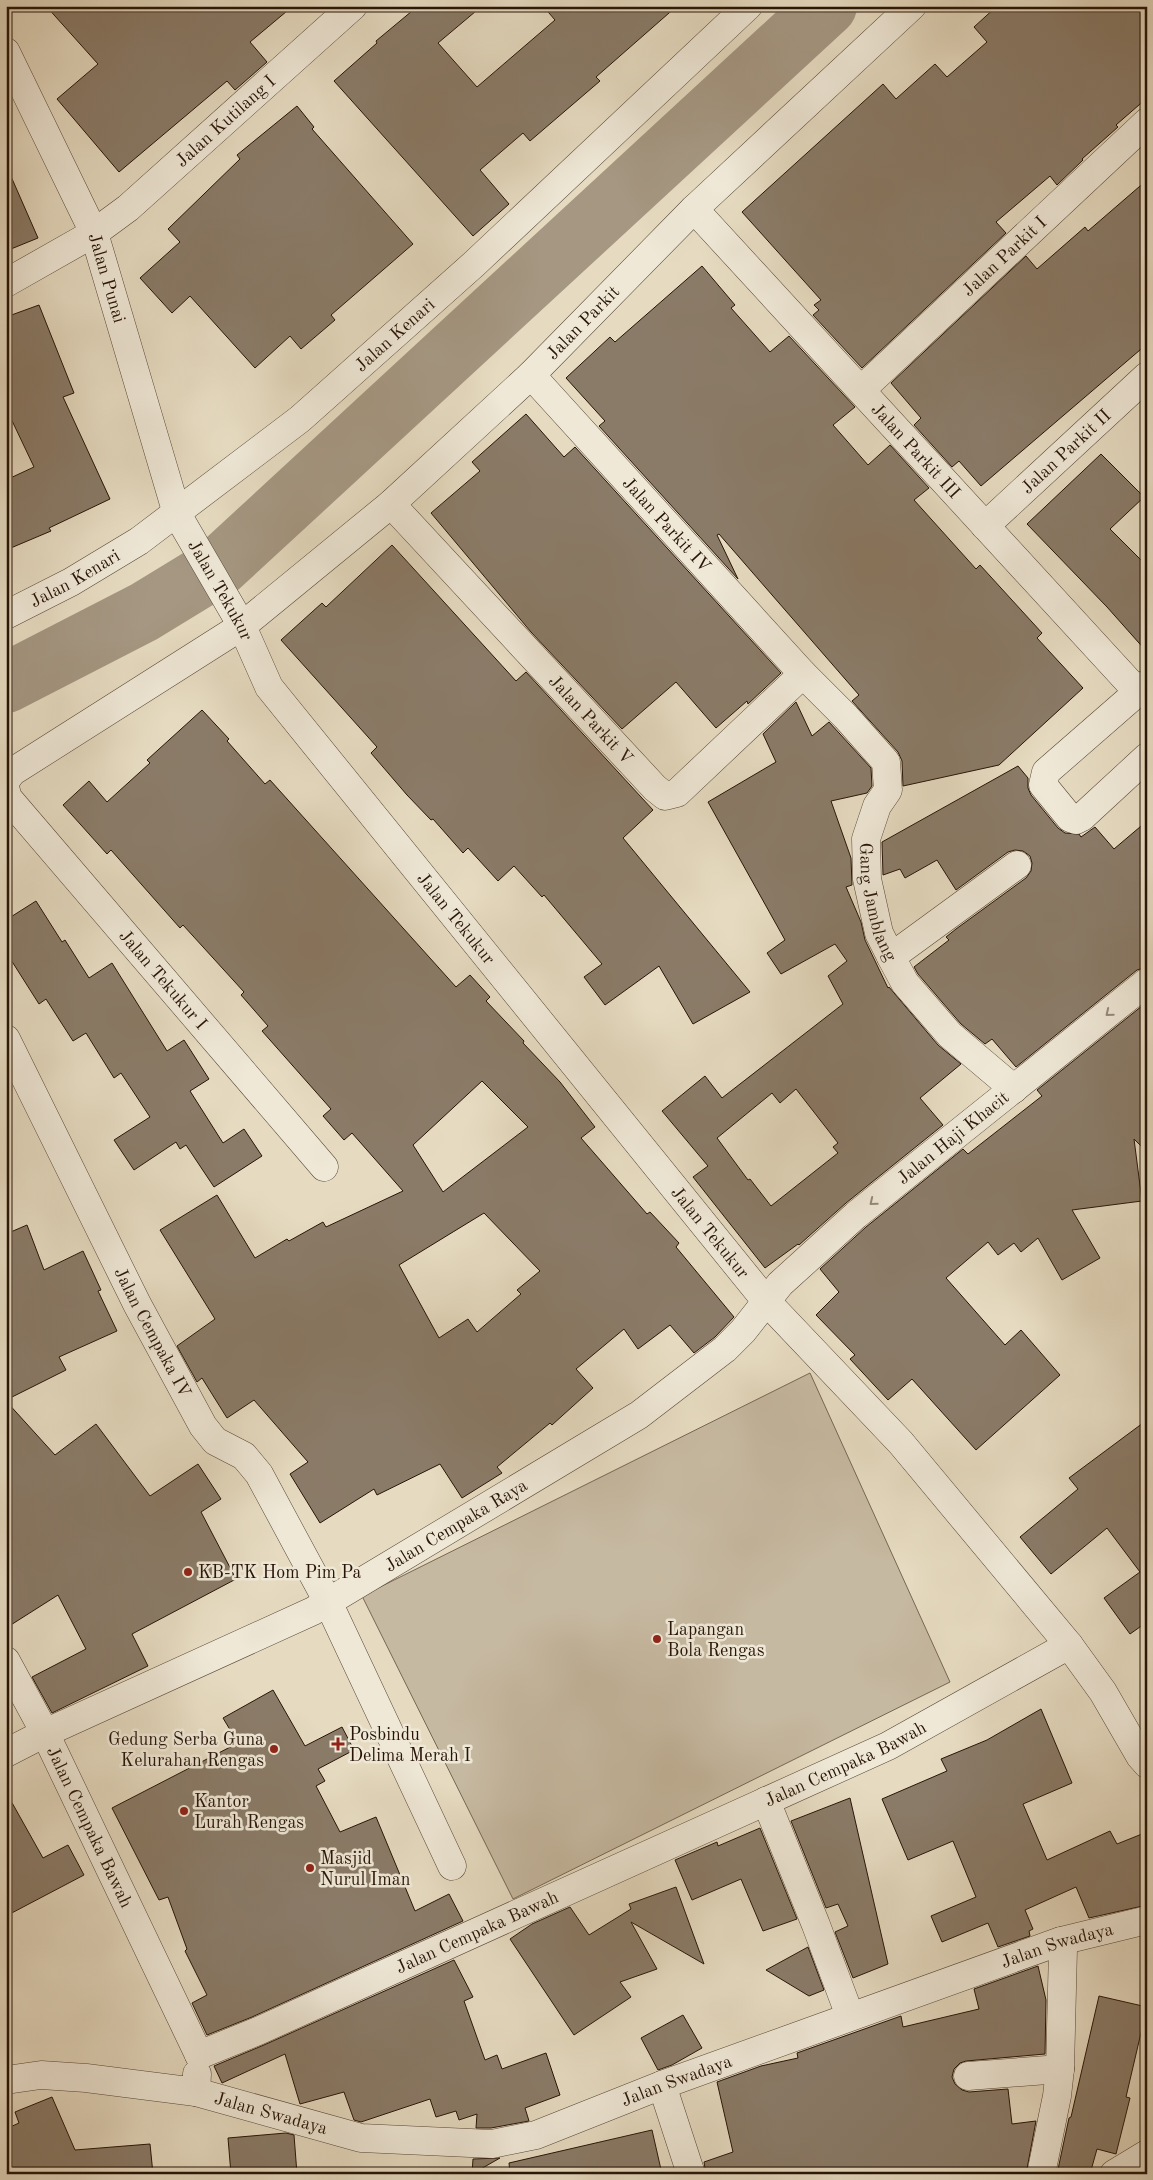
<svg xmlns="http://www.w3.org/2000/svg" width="1153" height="2180" font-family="'Old Standard TT',serif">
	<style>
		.green { fill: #c6b9a1; stroke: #766654 }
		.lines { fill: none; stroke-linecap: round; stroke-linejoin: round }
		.river { stroke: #a59782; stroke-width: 60 }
		.building { fill: #8a7b68; stroke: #271407; fill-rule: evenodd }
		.minor-casing { stroke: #574636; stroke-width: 29 }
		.minor { stroke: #efe8d7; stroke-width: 28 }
		.oneway { stroke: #958979 }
		.poi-dot { fill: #8f2418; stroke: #efe8d7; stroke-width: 2 }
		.labels { text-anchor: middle; stroke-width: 5; stroke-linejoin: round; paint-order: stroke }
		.street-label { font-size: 18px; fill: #271407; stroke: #efe8d7 }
		.poi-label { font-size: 18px; fill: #271407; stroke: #efe8d7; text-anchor: start }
	</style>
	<rect width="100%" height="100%" fill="#e6dbc1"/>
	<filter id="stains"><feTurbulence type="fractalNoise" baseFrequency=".004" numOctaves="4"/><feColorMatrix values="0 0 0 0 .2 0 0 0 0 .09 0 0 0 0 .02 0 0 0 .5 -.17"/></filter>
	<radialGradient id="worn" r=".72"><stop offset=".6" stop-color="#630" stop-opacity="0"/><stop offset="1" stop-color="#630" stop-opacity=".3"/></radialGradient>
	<path class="green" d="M810,1373L950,1682L513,1899L362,1596Z"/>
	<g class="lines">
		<path class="river" d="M6,683L144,612L221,565L827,6"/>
	</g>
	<path class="building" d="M46,6H293L250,42L267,62L235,90L227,81L119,172L57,99L98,64Z
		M418,6H482L438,43L477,87L555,20L543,6H677L596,77L600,81L530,141L523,133L480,170L509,204L473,236L334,81L377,43L376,41Z
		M997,6H1147V98L1116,125L1118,127L1082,159L1083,160L1057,185L1050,176L996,222L1006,233L862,368L813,315L819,310L814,305L821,300L742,212L883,84L896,99L935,64L947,77L987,42L974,27Z
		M297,106L314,127L312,129L413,244L331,315L335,320L301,349L290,336L255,368L190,296L172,313L140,278L180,242L168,229L240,159L237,155Z
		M6,165L38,238L6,251Z
		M1147,180V344L981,486L959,461L952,467L914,425L921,418L891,383L1026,256L1037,269L1085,227L1088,231Z
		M702,266L735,305L731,308L770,352L789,336L855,407L833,425L868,465L890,445L929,488L914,500L976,569L980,565L1042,633L1037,638L1083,688L999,765L903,786L902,761L898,752L852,701L859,695L719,534L717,535L738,579L599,426L605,421L566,378L610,337L615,342Z
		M39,305L74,393L63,397L110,499L49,528L51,531L6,550V480L34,467L6,408V317Z
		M526,414L564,457L575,447L781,673L748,704L747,701L716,728L676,682L622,729L531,632L431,513L480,471L472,462Z
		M1101,454L1144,497L1110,529L1147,566V652L1107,607L1027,524Z
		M392,545L516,681L526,672L653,810L623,838L750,992L693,1024L659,966L605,1005L584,977L602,964L544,895L542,897L514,866L498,881L468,848L463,853L433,819L431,820L407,795L371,753L377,747L281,640L322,603L326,607Z
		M796,702L812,736L829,722L871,768L872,786L867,793L831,801L851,858L852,885L846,887L861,922L865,940L888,988L889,987L938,1045L961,1064L920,1098L943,1125L846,1203L799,1245L798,1244L765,1268L693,1177L708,1166L662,1111L705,1076L722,1098L843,1004L828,976L847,961L835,944L781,974L767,953L785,940L708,802L776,762L763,734ZM796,1089L838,1143L833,1147L838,1153L771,1206L750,1179L748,1180L717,1138L772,1093L780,1103Z
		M202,710L229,739L227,741L265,784L270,780L456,987L470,975L490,997L486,1001L524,1041L523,1043L560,1082L595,1127L581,1138L647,1214L650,1212L679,1243L676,1247L734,1317L715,1337L694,1353L670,1325L638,1349L624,1329L576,1369L593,1388L552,1425L550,1423L497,1467L502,1473L462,1498L440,1464L377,1495L374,1489L320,1523L290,1474L308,1462L254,1400L227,1418L202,1378L197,1382L177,1346L215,1319L160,1230L217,1195L255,1258L287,1239L289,1241L323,1222L326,1227L403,1191L352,1133L344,1140L323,1116L331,1109L262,1031L268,1026L241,995L244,992L183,925L180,928L111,850L107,854L63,805L89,781L107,802L150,763L147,760ZM482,1081L528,1127L443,1192L413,1145ZM484,1213L540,1271L517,1290L521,1294L477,1332L468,1319L439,1338L399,1265Z
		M1018,766L1028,778V788L1031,795L1058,828L1065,833L1079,834L1081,837L1095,827L1114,849L1147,821V967L1137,970L1016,1067L992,1039L985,1044L961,1024L918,974L914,967L949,940L946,937L956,929L1026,878L1031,871L1032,863L1030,856L1023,851L1015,850L1008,852L956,890L937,860L905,878L900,869L883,875L882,842Z
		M36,901L62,942L65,940L89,978L112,963L167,1051L184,1040L209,1079L190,1091L223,1143L244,1129L262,1156L214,1187L186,1145L180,1149L176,1142L134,1170L114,1140L150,1117L121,1073L114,1078L86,1033L73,1041L46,999L39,1004L6,952V920Z
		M1147,1002V1152L1134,1139L1142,1201L1072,1210L1100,1258L1062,1280L1038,1238L1021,1252L1014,1243L998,1255L988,1242L946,1278L1005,1345L1021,1330L1060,1375L976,1450L912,1379L888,1400L850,1359L855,1355L816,1315L839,1292L820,1269L866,1227L963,1149L968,1154L1042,1096L1037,1090Z
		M27,1225L44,1270L83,1251L101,1290L98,1291L117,1331L59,1357L66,1370L6,1400V1234Z
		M6,1401L55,1455L96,1424L150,1496L198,1464L221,1499L201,1512L236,1579L132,1634L148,1666L52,1713L32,1677L86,1649L58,1595L6,1628Z
		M1147,1420V1622L1130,1634L1104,1598L1140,1572L1107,1528L1051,1574L1020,1537L1078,1489L1069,1478Z
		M273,1690L305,1746L342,1727L354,1750L318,1769L325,1781L316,1786L340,1832L376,1817L415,1911L449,1894L463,1921L252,2017L207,2035L192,2003L207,1995L185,1951L187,1949L168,1897L159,1900L112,1808L238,1743L223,1718Z
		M1041,1709L1072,1783L1023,1804L1047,1860L1110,1831L1117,1844L1147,1832V1905L1089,1918L1076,1887L1025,1910L1033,1929L1029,1931L1030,1936L998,1947L988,1923L942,1942L931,1916L976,1897L953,1841L908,1860L882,1799L947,1771L941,1759L987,1740Z
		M6,1792L43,1858L68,1845L84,1875L6,1916Z
		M850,1798L888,1964L853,1978L835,1932L848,1926L838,1904L826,1908L791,1821Z
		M760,1828L797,1919L763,1931L741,1879L692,1900L675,1860L717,1842L718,1846Z
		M676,1887L704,1964L631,1922L657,1969L620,1982L631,1997L574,2035L510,1939L532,1924L570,1907L589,1935L631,1909L629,1904Z
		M808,1947L824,1990L809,1996L766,1970Z
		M454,1960L473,1997L464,2001L485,2060L497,2055L502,2069L546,2053L560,2095L525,2108L529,2121L491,2128H476L477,2114L459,2120L456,2111L436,2117L430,2099L361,2122L354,2120L344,2092L300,2104L285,2054L222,2083L214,2066L264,2045Z
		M1038,1966L1046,2000L1045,2054L966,2061L960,2063L954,2069L952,2077L955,2084L962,2090L969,2092L1008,2089L1012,2124L1036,2121L1026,2174H706L704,2162L733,2152L717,2082L761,2066L798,2058L797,2053L901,2016L903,2027L979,2009L974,1989Z
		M1099,1996L1147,2007L1126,2097L1130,2098L1116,2154L1097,2149L1090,2174H1057L1069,2118L1071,2117Z
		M683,2015L702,2048L672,2065L658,2070L641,2038Z
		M52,2097L75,2150L150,2144L153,2174H6V2129L19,2123L15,2112Z
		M652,2130L662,2174H510L509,2163Z
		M286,2133L294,2135L297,2174H231L228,2138Z
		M500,2158L472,2174L473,2159Z"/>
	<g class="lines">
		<g class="minor-casing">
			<g id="minor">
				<path id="s1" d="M6,52L94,233L177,514L242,626L269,687L766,1301L901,1443L1069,1645L1103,1692L1140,1756L1147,1764"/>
				<path id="s2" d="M694,209L1138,692"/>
				<path id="s3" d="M6,283L94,233L128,208L353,6"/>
				<path id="s4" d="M531,375L803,674L846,717L886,762L888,790L877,806L866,839L867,879L879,933L891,957L905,983L950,1035L1014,1089"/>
				<path id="s5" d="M861,390L1147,122"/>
				<path id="s6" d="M391,504L655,788L665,796L677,793L803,674"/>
				<path id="s7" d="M985,526L1147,376"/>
				<path id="s8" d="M6,615L71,582L139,541L300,419L474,264L748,6"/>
				<path d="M1147,684L1046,772L1043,785L1070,818L1076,820L1082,817L1147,757"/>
				<path id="s9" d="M6,780L12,772L242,626L391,504L531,375L694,209L912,6"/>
				<path id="s10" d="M6,791L8,798L324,1167"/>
				<path d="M891,957L1017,865"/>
				<path id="s11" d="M6,1039L137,1304L203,1426L215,1441L244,1456L259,1474L328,1602L452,1866"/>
				<path id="s12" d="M6,1661L45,1733L199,2055"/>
				<path id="s13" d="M6,1753L45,1733L313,1611L639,1415L725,1349L743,1331L780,1284L856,1215L1147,982"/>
				<path d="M766,1801L816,1925L850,2016"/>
				<path id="s14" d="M199,2055L258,2031L888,1746L1069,1645"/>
				<path d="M968,2076L1060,2069"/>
				<path d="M6,2080L41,2075L86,2078L196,2092L197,2074"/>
				<path d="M662,2085L691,2174"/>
				<path id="s15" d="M196,2092L361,2138L492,2144L536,2135L662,2085L1061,1941L1147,1920"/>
				<path d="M1041,2174L1057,2096L1060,2069L1063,1949L1061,1941"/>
				<path d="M1114,2174L1147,2154"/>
			</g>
		</g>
		<use href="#minor" class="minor"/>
	</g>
	<defs><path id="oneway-chevron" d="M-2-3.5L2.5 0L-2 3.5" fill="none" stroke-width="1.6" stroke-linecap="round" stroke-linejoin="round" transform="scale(1.25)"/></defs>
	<g class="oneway">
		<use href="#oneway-chevron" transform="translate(1109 1013) rotate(141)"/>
		<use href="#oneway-chevron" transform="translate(873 1202) rotate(141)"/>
	</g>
	<g class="poi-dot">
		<circle cx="188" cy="1572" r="5"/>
		<circle cx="657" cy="1639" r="5"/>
		<path d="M335.5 1736.5h5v5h5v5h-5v5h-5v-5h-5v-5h5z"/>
		<circle cx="274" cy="1749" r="5"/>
		<circle cx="184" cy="1811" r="5"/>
		<circle cx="310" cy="1868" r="5"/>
	</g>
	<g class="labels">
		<g class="street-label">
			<text dy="6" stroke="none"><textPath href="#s3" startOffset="274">Jalan Kutilang I</textPath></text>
			<text dy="6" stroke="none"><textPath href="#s5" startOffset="196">Jalan Parkit I</textPath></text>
			<text dy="6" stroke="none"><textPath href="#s1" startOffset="248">Jalan Punai</textPath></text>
			<text dy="6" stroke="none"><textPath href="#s9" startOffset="739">Jalan Parkit</textPath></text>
			<text dy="6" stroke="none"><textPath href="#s8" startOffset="481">Jalan Kenari</textPath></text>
			<text dy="6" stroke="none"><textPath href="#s2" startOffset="328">Jalan Parkit III</textPath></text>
			<text dy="6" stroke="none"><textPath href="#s7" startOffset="110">Jalan Parkit II</textPath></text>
			<text dy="6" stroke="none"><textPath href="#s4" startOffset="202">Jalan Parkit IV</textPath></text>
			<text dy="6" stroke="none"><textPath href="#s8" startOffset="78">Jalan Kenari</textPath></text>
			<text dy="6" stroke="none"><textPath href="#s1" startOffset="582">Jalan Tekukur</textPath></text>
			<text dy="6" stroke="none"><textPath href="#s6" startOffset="294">Jalan Parkit V</textPath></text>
			<text dy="6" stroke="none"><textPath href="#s4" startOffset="672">Gang Jamblang</textPath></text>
			<text dy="6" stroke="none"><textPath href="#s1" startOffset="988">Jalan Tekukur</textPath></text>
			<text dy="6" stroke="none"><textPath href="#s10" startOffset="246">Jalan Tekukur I</textPath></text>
			<text dy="6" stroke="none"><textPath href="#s13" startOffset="1139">Jalan Haji Khacit</textPath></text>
			<text dy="6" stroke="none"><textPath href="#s1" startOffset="1392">Jalan Tekukur</textPath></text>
			<text dy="6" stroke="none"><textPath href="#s11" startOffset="328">Jalan Cempaka IV</textPath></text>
			<text dy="6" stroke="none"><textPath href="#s13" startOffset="505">Jalan Cempaka Raya</textPath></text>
			<text dy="6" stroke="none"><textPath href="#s14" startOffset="709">Jalan Cempaka Bawah</textPath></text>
			<text dy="6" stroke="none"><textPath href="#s12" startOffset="186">Jalan Cempaka Bawah</textPath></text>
			<text dy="6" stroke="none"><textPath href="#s14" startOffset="304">Jalan Cempaka Bawah</textPath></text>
			<text dy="6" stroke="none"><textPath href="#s15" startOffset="902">Jalan Swadaya</textPath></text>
			<text dy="6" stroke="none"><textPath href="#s15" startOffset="498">Jalan Swadaya</textPath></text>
			<text dy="6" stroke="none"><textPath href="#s15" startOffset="78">Jalan Swadaya</textPath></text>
		</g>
		<g class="poi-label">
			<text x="198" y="1578">KB-TK Hom Pim Pa</text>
			<text x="667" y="1635">Lapangan<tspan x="667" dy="21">Bola Rengas</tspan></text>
			<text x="349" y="1740">Posbindu<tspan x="349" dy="21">Delima Merah I</tspan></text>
			<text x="264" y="1745" text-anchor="end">Gedung Serba Guna<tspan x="264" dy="21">Kelurahan Rengas</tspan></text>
			<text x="194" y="1807">Kantor<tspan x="194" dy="21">Lurah Rengas</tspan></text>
			<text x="320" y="1864">Masjid<tspan x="320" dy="21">Nurul Iman</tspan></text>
		</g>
	</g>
	<rect width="1153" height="2180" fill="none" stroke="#e6dbc1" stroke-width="25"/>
	<rect x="8" y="8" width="1138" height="2165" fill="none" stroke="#271407" stroke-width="2.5"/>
	<rect x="12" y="12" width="1128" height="2155" fill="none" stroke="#271407"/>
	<rect width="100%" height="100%" filter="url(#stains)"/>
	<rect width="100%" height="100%" fill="url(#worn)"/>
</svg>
